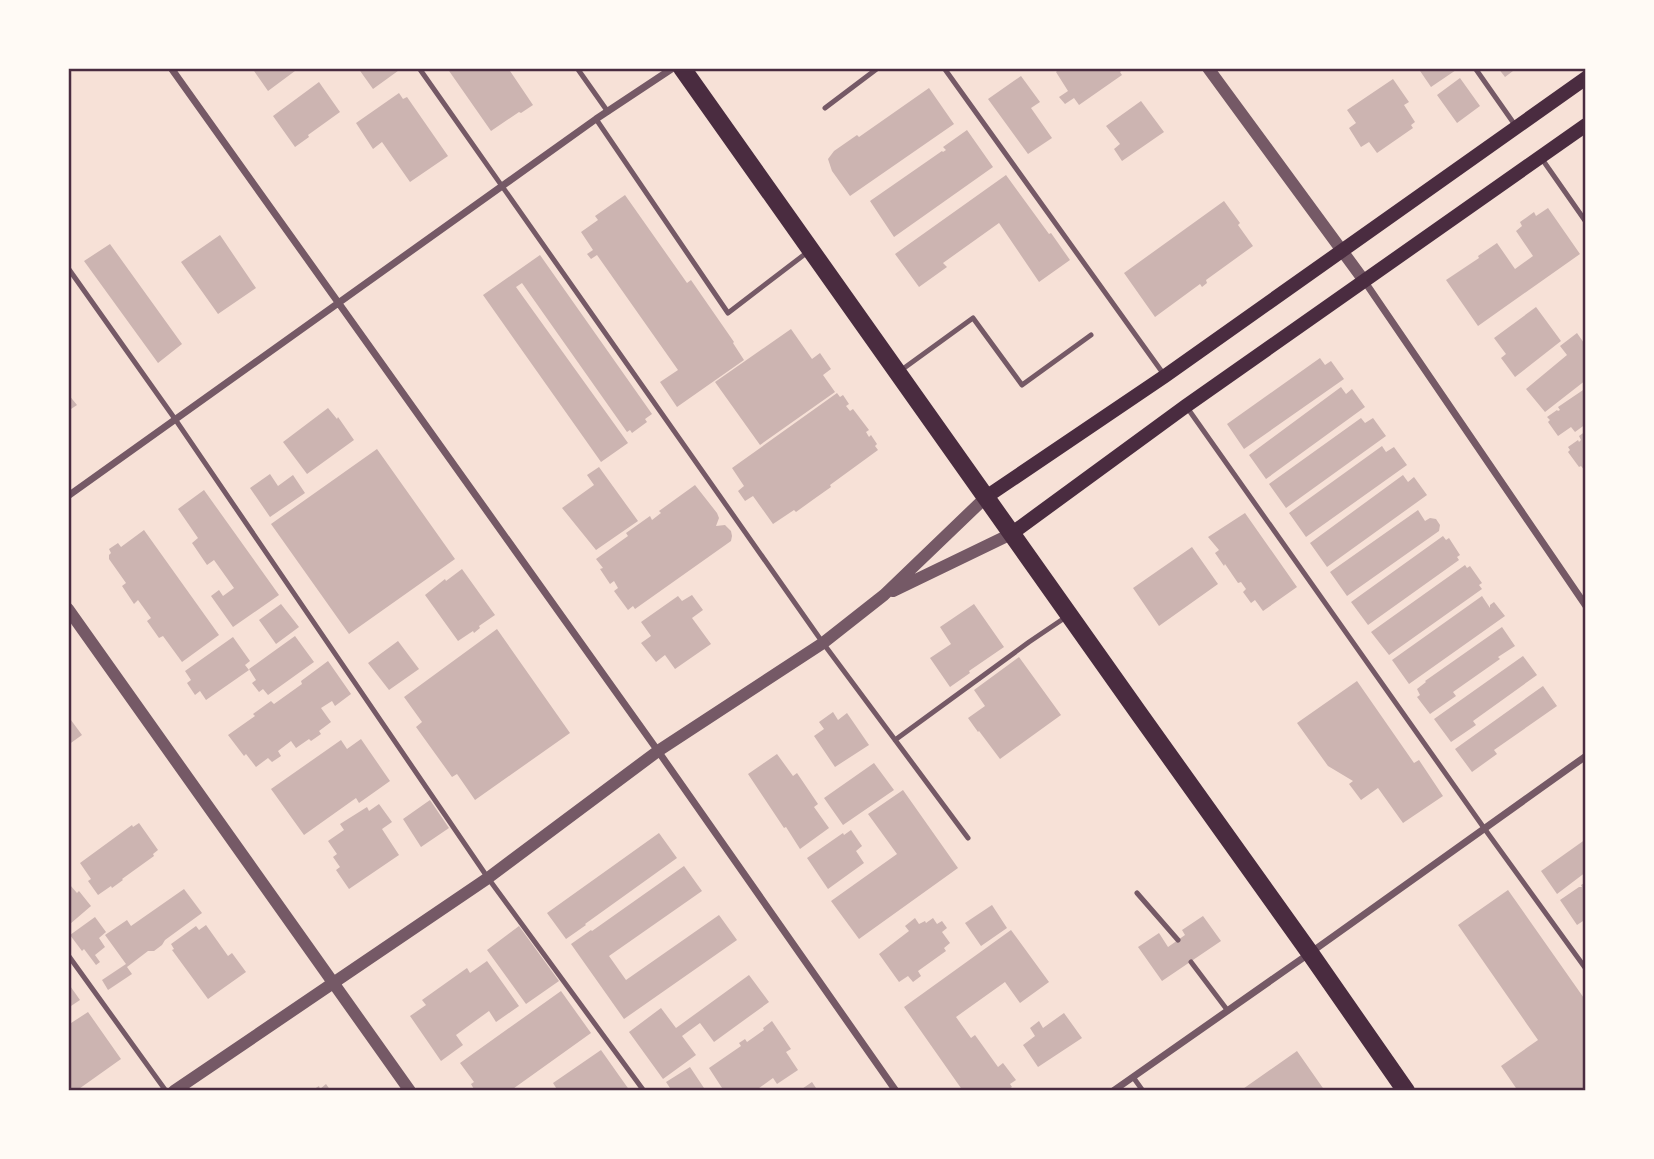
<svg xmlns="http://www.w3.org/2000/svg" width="1654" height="1159" font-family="'DejaVu Sans',sans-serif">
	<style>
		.building { fill: #ccb4b1 }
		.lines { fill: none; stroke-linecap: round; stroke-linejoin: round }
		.service { stroke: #755966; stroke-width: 5 }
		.minor { stroke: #755966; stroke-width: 7 }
		.tertiary { stroke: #755966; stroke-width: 12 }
		.secondary { stroke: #4a2c40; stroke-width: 14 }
		.primary { stroke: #4a2c40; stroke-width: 18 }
		.neatline { fill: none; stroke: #4a2c40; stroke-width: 2.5 }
	</style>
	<rect width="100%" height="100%" fill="#f7e1d7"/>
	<path class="building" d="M252,68H299L268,91Z
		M358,68H402L373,89Z
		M447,68H508L533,105L521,113L519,112L491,131Z
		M1060,68H1125L1120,72L1122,75L1079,105L1074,98L1065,104L1059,97L1068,91L1056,72Z
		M1418,68H1459L1431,87Z
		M1498,68H1517L1505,77Z
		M1021,76L1040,102L1031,108L1052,138L1028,154L988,99Z
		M1460,78L1480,106L1457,123L1437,95Z
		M1393,79L1409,102L1404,105L1415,122L1411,125L1413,128L1377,153L1369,142L1361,147L1349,128L1356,123L1347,110Z
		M319,82L340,112L308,135L309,137L295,147L273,116Z
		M929,88L954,124L850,196L832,171L828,159L834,151L857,135L859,137Z
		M399,93L403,99L407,97L448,156L410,182L382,142L373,149L356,123Z
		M1141,101L1164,132L1122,161L1114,149L1120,144L1106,126Z
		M967,130L993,167L894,237L870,201L942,151L943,152L946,150L943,147Z
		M1006,175L1049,234L1051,233L1070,260L1039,282L999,223L943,263L947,267L919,287L895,254Z
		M625,195L687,283L691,280L734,342L733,343L744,360L677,407L660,382L678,370L597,255L591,259L587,254L593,250L581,232L598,220L595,216Z
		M1224,201L1240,223L1238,225L1253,246L1206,280L1207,283L1202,287L1200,284L1155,317L1124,273Z
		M1548,208L1580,254L1478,326L1446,280L1479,258L1478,256L1497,243L1515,269L1533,256L1516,231L1522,226L1520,222L1534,212L1536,216Z
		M220,235L256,288L218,314L181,262Z
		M110,244L182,344L158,363L84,261Z
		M540,255L652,414L645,419L647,422L632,433L630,430L627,432L522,283L516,287L628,443L601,462L483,295Z
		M1536,307L1561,341L1515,377L1501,358L1506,354L1494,338Z
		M791,329L812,359L820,353L831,369L823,375L835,392L760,445L715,382Z
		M1577,333L1584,343L1586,341V380L1545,412L1526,389L1567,355L1560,346Z
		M1320,358L1325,365L1331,361L1344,379L1244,449L1227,424Z
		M1341,387L1346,394L1352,389L1365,407L1266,479L1249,455Z
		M1586,388V424L1575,432L1571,427L1558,436L1548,422L1550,420L1547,417L1557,410L1558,411L1560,410L1558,407Z
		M837,393L840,397L843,395L849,404L846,406L850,411L853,409L869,430L866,432L869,437L871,435L877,444L875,446L878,450L830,485L831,487L814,499L796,512L794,510L773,524L753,496L745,501L738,491L744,486L732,468Z
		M68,394L77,405L68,411Z
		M328,408L337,419L338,417L354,440L307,474L283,442Z
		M1361,418L1365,423L1373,418L1386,436L1286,508L1269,484Z
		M1586,431V472L1581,466L1579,467L1568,452L1570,450L1568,447L1578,440L1579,442L1581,440L1579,436Z
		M1382,446L1386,452L1394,447L1407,465L1306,537L1289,513Z
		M377,449L455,559L349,634L271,524Z
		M599,467L638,521L596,550L562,508L594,485L587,475Z
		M270,474L278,486L293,475L305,493L270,517L250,488Z
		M1403,475L1408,482L1414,477L1427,495L1327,567L1310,543Z
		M695,485L717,513L719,518L716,526L725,525L731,531L732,536L731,541L635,609L633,606L628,610L614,591L618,588L614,581L610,584L600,569L603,568L596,559L628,536L626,533L650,516L652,520L661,513L659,511Z
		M204,490L279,595L233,627L211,596L219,590L223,596L234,588L214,560L207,565L192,543L198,538L178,509Z
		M1418,510L1425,521L1430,518L1436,519L1440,525L1439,531L1347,596L1330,572Z
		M1245,513L1297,587L1263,611L1255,600L1251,603L1243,592L1246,589L1241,582L1238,583L1225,564L1224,566L1215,553L1219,550L1208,537Z
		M144,530L219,635L182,662L163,636L159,638L147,621L151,618L138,600L134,604L122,586L126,583L109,559V555L111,553L109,549L118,543L121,547Z
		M1443,536L1446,540L1449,538L1460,555L1457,557L1459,560L1368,625L1351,602Z
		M1192,547L1218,584L1159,626L1133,588Z
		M1465,565L1467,568L1470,566L1482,583L1479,585L1482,589L1389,655L1371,632Z
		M462,569L495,615L479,626L480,628L474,633L473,631L458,641L425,595L445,579L446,581Z
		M692,595L703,610L692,618L711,644L675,669L665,655L656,662L641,643L651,636L641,622L678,596L682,601Z
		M1482,596L1490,608V605L1494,602L1505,616L1409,684L1392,660Z
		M281,604L299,627L276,644L259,620Z
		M974,604L1004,647L969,671L970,673L950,687L930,658L951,644L940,627Z
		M1502,627L1515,646L1498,657L1500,659L1453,692L1456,696L1430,714L1417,697L1420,695L1417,689L1426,682L1425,681Z
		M497,629L570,733L475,800L457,774L452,777L416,727L422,722L404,697Z
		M295,636L314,662L268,695L263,689L259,692L252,683L256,680L249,669Z
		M233,637L250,661L245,665L249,670L206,700L200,691L195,695L187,683L191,680L185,671Z
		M398,641L419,669L389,690L368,663Z
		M1523,656L1537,675L1473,721L1476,725L1451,742L1434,719Z
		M1019,657L1061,715L1000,759L979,731L978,732L968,718L985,706L974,690Z
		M328,661L351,694L335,706L332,701L321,708L331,722L319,731L321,734L311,741L309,739L296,748L291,741L278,751L281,756L272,762L268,758L256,767L246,754L244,756L228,735L255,716L253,714L271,701L274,704L302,684L301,681Z
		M1357,681L1414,763L1419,760L1443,796L1403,823L1378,788L1361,800L1349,784L1353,781L1328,766L1297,723Z
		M1543,686L1557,706L1494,750L1497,754L1472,772L1455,749Z
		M833,712L838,720L847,713L869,745L835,767L814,736L824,729L819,722Z
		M68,716L82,735L68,745Z
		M361,739L390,781L359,803L356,798L304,835L271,789L341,740L347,749Z
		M777,754L793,776L797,773L818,804L814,807L829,828L800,849L786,827L784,828L748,774Z
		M874,763L894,790L843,825L824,798Z
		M903,790L958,868L859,939L831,901L897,854L868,814Z
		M430,800L449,828L421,847L403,819Z
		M379,804L392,822L382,829L399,855L349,889L336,870L340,867L333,857L337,854L328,841L344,830L340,824L367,807L369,811Z
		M139,823L158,850L153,854L154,856L122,879L123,880L112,888L111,886L98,895L88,881L91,879L80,863L132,825L133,827Z
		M851,830L862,846L856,851L864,863L828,889L807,858L843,833L844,835Z
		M659,833L677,858L585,924L586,925L566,939L547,913Z
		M1586,839V872L1557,894L1541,871Z
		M684,866L702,891L609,956L626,980L719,915L737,940L624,1019L571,944L591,930L592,931Z
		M1586,882V919L1577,925L1560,900L1579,887H1582L1581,885Z
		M70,885L77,893L79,891L91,906L70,924L68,922V886Z
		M184,889L202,913L165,940L162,945L154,951H148L127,967L132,974L108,990L102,980L126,964L105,935L127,920L131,926Z
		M1508,890L1586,1001V1091H1518L1501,1066L1538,1040L1458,925Z
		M992,905L1007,928L981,946L965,923Z
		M1203,916L1221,941L1162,981L1138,947L1159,933L1168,947L1185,935L1182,930Z
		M95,917L106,932L99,938L105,947L95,955L100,962L96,965L84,949L82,951L70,935Z
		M915,918L919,924L925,921L926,923L933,918L937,924L942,921L947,928L942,932L950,943L944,948L946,951L918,971L921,976L913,982L908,976L899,982L879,954L909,931L905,926Z
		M206,925L228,956L232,953L246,972L208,999L172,950L174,949L171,944L196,926L199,930Z
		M519,926L559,981L526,1004L487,950Z
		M1011,930L1049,982L1020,1003L1005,982L956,1017L971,1038L975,1035L998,1067L1003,1063L1016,1080L1010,1084L1012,1087L1006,1091H963L904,1007Z
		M487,961L519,1006L496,1022L489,1011L456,1035L463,1045L441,1061L410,1016L426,1005L422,1000L467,968L470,973Z
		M749,975L769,1002L714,1042L700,1023L682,1036L696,1055L663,1079L629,1032L661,1008L676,1028Z
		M68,983L80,1000L68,1008Z
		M561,991L591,1033L510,1091H475L471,1084L474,1082L460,1063Z
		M88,1012L121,1059L76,1091H68V1025Z
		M1064,1013L1082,1038L1038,1067L1023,1045L1035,1036L1030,1028L1039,1021L1043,1028Z
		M772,1021L791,1049L786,1052L798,1070L777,1084L773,1078L755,1091H724L709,1068L741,1046L739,1043L745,1039L747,1042L764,1030L763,1028Z
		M601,1050L630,1091H558L553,1083Z
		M1297,1051L1325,1091H1240Z
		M690,1067L706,1091H672L666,1082Z
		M812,1082L818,1091H799Z
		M326,1084L331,1091H311L319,1086L320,1089Z"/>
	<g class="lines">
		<path class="service" d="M419,68L823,643L968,838
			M577,68L608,112
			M944,68L1165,376
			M1475,68L1515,125
			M825,108L878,68
			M596,119L728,313L809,251
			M1542,159L1586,222
			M68,268L175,419L488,878L644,1091
			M900,371L973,318L1022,385L1091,335
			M1186,406L1484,828L1586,969
			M895,740L1029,642L1066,617
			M1137,893L1178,940
			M68,955L166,1091
			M1191,962L1228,1011
			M1133,1077L1143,1091"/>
		<path class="minor" d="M171,68L658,751L896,1091
			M1365,282L1586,606
			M68,496L596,119L673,68
			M1113,1091L1310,953L1586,756"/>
		<path class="tertiary" d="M1208,68L1365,282
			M893,591L1011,534
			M68,609L410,1091
			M174,1091L488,878L658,751L823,643L884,595L986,497"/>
		<path class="secondary" d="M986,497L1165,376L1586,78
			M1011,534L1186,406L1586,125"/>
		<path class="primary" d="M682,68L1140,715L1310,953L1406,1091"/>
	</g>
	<rect width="1654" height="1159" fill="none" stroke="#fffaf5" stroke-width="140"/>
	<rect x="70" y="70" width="1514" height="1019" class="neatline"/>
</svg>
